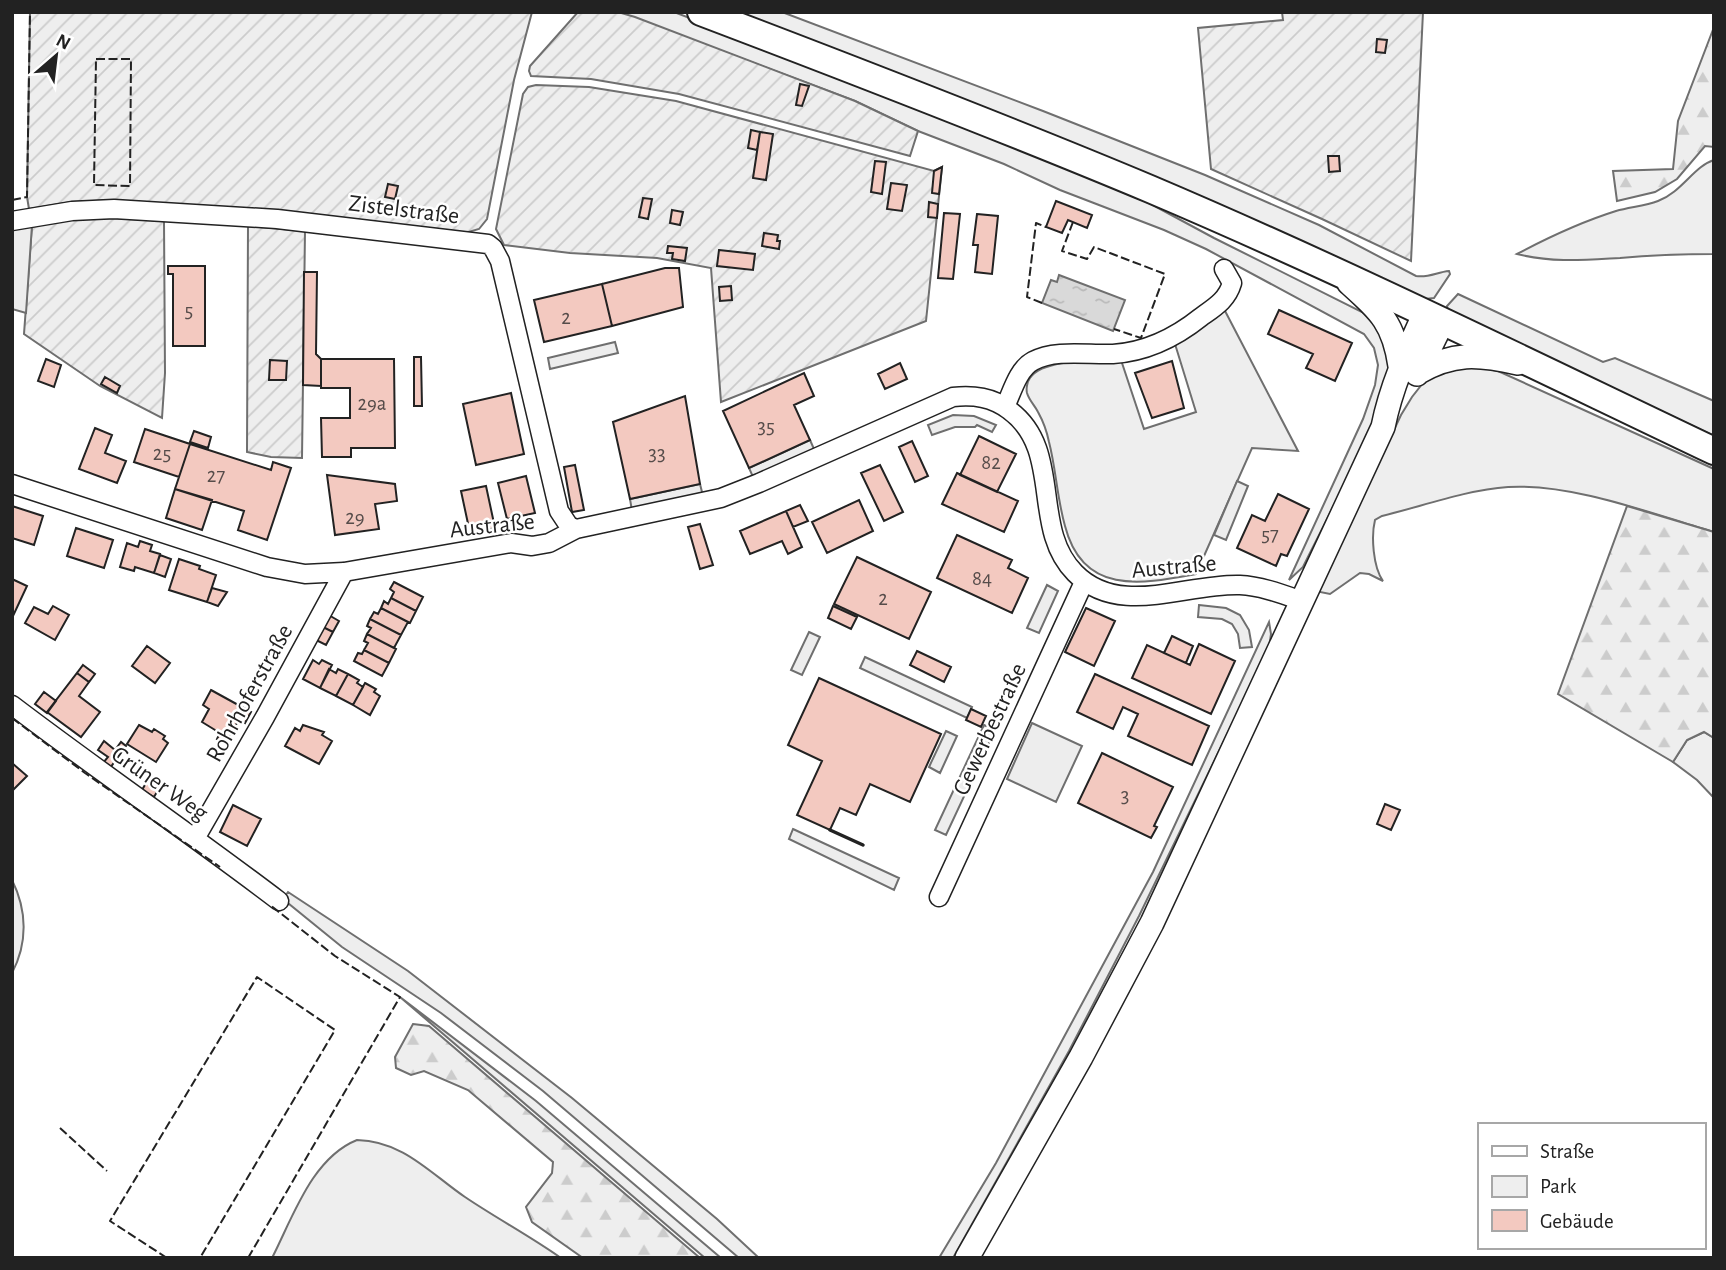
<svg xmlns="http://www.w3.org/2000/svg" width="1726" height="1270" font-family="'Alegreya Sans',sans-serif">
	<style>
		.green { fill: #eee; stroke: #6f6f6f; stroke-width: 2 }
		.forest { fill: url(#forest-firs); stroke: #6f6f6f; stroke-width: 2 }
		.garden { fill: url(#garden-furrows); stroke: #6f6f6f; stroke-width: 2 }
		.parking { fill: #ededed; stroke: #6f6f6f; stroke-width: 2 }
		.water { fill: url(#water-ripples); stroke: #6f6f6f; stroke-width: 2 }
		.building { fill: #f3c9c0; stroke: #222; stroke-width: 2 }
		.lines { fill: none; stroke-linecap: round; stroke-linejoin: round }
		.minor-casing { stroke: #222; stroke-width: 21 }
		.major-casing { stroke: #222; stroke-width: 26 }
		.highway-casing { stroke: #222; stroke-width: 30 }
		.minor { stroke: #fff; stroke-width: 18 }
		.major { stroke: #fff; stroke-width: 23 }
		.highway { stroke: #fff; stroke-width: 26 }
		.fence { stroke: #222; stroke-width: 2; stroke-dasharray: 9 3.5; stroke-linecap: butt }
		.wall { stroke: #222; stroke-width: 3.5 }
		.labels { text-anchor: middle; stroke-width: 5; stroke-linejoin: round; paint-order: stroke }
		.number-label { font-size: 21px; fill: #564c4a }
		.street-label { font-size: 24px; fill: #222; stroke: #fff }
	</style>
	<defs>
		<pattern id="forest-firs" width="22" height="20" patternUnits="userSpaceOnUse" patternTransform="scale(1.75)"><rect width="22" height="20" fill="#eee"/><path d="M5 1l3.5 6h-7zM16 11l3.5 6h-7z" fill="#ccc"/></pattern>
		<pattern id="garden-furrows" width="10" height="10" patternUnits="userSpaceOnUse" patternTransform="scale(1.75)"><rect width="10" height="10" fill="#eee"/><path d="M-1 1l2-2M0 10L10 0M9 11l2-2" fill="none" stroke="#ccc"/></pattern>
		<pattern id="water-ripples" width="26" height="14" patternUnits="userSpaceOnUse" patternTransform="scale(1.75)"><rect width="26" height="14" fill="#d9d9d9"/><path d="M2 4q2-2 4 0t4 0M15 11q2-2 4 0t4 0" fill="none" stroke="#bababa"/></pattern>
	</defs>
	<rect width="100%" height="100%" fill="#fff"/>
	<path class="green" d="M618,12H674L859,83L1149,203L1214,238L1368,315C1381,326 1388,339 1391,357C1395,392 1322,528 1303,567L1289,580L1363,419L1375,385L1378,365L1374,348L1364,334L1206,249L1164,230L1060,190L1004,164L918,131L855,101Z
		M731,12H782L1043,111L1205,175L1319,225L1416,276C1429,278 1437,272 1449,271L1450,274L1434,298L1425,299Z
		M1714,160V254C1683,254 1652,255 1620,258C1584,260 1553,263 1517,254C1549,237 1581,222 1616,211C1630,207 1645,206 1658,201C1682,192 1694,166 1714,160Z
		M1458,294L1603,362L1615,358L1714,401V436L1448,311L1447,306Z
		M1224,309L1298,451L1252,448L1196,574C1142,584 1083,596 1065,526C1057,498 1056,469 1049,442C1047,432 1043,421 1038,412C1035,406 1029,400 1027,393C1026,389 1027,382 1030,378C1043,358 1098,361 1121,360L1144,429L1196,412L1175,344Z
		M1459,363L1498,371L1714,469V532C1652,514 1573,483 1508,487C1466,490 1423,506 1382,516L1375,520C1371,536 1373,567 1383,581L1369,574L1360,573L1330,594L1320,592V587L1401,415L1412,397L1423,383Z
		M1269,622L1271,634L1269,648L1139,916L1069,1051L953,1258H939L996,1163L1153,872Z
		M1704,732L1714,738V798L1697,780L1673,762L1687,740Z
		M12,880C27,910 28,943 12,973Z
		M288,892L408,971L572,1098L717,1219L759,1258H739L543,1091L441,1013L342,947L283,899Z
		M400,997L536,1101L721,1258H705Z
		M357,1140C403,1141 430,1173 465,1197C496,1218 530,1236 561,1258H272C293,1217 312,1158 357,1140Z"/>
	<path class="forest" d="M1714,27V147L1705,146L1677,179L1655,192L1617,201L1613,171L1673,169L1678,121Z
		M1627,506L1714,532V738L1704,732L1687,740L1673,762L1558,694Z
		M413,1024L429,1026L700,1258H583L532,1222L526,1207L552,1173L553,1162L468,1090L424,1071L411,1075L396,1068L395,1057Z"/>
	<path class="garden" d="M30,12H532L514,80L487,219L479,229L465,233L114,200L71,202L29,209L27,197Z
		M578,12H618L635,17L855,101L918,131L910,156L679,94L591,79L531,76L529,71L530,66Z
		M1282,12H1423L1411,261L1322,219L1211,169L1198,28L1283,20Z
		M536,85L589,87L676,101L934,171L942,167L926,321L721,402L711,268L657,258L570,253L504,245L496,229L523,94L528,87Z
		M111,218L164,221L165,373L162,418L100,386L24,334L32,225L71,219Z
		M248,226L305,231L302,458L271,457L247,452Z"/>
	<path class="parking" d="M32,225L26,313L12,309V229Z
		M615,342L618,353L550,369L548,358Z
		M953,415L974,416L996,425L992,432L977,425L975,427H955L932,435L928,425Z
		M810,440L814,449L753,477L749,468Z
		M1237,481L1248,486L1226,540L1214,535Z
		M700,484L703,496L632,511L630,499Z
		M1047,585L1058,591L1039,633L1027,628Z
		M1199,605L1226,608L1240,615L1249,630L1252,647L1240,648L1238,634L1232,624L1222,619L1198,617Z
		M809,632L820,637L802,675L791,670Z
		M865,657L972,707L967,718L860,668Z
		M1032,723L1082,746L1056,802L1007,779Z
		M984,725L995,730L946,835L935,830Z
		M946,731L957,736L940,773L929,767Z
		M793,829L899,878L894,890L789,839Z"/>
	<path class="water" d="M1059,275L1125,300L1113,331L1042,303L1051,280L1057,282Z"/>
	<path class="building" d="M1377,39L1387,40L1385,53L1376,52Z
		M800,84L809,86L802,106L796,105Z
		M751,130L760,132L757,150L748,148Z
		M760,132L773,134L766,180L753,178Z
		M1328,156H1339L1340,171L1329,172Z
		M875,161L886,162L882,194L871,192Z
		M942,167L939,194L932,193L934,171Z
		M891,183L907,185L902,211L887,209Z
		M388,184L398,186L395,199L385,197Z
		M643,198L652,199L648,219L639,217Z
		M1056,201L1092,215L1087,228L1068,220L1062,233L1046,227Z
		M929,202L938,204L937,218L928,217Z
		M672,210L683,212L680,225L670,223Z
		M944,213L960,214L953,279L938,278Z
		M977,214L998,216L992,274L975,272L978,245H973Z
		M764,233L778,235L777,241H780L779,249L762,246Z
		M668,246L687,248L685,261L672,259L673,253H667Z
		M719,250L755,254L753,270L717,266Z
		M168,266H205V346H173V274H168Z
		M665,268H679L683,307L612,326L602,284Z
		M304,272H317L316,354L321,359V386L303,385Z
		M602,284L612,326L544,342L534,300Z
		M731,286L732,300L720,301L719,287Z
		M1279,310L1352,343L1335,381L1306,368L1313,354L1268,334Z
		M414,357H421L422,406H414Z
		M46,359L61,365L54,387L38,381Z
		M321,359H394L395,448H351V457H322L321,418H350V388H321Z
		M270,360L287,361L286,380H269Z
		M1172,361L1184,408L1152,418L1135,373Z
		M900,363L907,379L885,389L878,374Z
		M804,373L814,396L794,405L810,440L749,468L723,411Z
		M105,377L120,386L117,393L101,384Z
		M511,393L524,454L476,465L463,404Z
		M685,396L700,484L630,499L613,422Z
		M95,428L112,435L105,453L126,461L117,483L79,469Z
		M145,429L190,444L179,477L134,462Z
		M194,431L211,437L208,448L190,442Z
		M979,436L1016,454L997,492L960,475Z
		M912,441L928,476L915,482L899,447Z
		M190,444L271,470L273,462L291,468L267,540L238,530L244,511L175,489Z
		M575,465L584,510L572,512L564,467Z
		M880,465L903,512L884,521L861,473Z
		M957,473L1018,501L1004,532L942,504Z
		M327,475L395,484L397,501L375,504L379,529L335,535Z
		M526,476L535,513L507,519L498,483Z
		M486,486L495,528L470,533L461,491Z
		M175,489L212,500L202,530L166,518Z
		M1278,494L1309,509L1287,556L1281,554L1276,566L1237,548L1252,515L1265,521Z
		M859,500L873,531L827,553L812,522Z
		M800,505L808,521L793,527L786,511Z
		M12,506L43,516L34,545L12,538Z
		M786,511L802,547L788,554L782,541L750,554L740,531Z
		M700,524L713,565L700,569L688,527Z
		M76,528L113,540L104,568L67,556Z
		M957,535L1012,560L1008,568L1028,578L1012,613L937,578Z
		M140,541L152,545L150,551L160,554L154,573L135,567L134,571L120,567L127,543L138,547Z
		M160,555L171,559L165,577L154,573Z
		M857,557L931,592L909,639L834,604Z
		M179,559L200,566L199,569L216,575L207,602L169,590Z
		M12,579L27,586L13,616H12Z
		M394,582L423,597L416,611L391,598L394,592L390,589Z
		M212,588L227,592L218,606L207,602Z
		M391,598L416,611L410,623L381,608L384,601L388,604Z
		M53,606L69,615L55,640L25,623L34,607L48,614Z
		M833,606L857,617L851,629L828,618Z
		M381,608L408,622L401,635L370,619L374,612L378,614Z
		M1086,608L1115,621L1094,666L1065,652Z
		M327,614L339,621L333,632L321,626Z
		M370,619L401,635L394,648L367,634L371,628L367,626Z
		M321,626L333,632L326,645L314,639Z
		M367,634L396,649L389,663L364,650L368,643L364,641Z
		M1172,636L1193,646L1186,663L1164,653Z
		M1199,644L1235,661L1211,714L1132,678L1147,645L1190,665Z
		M147,646L170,663L155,683L132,666Z
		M364,650L389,663L382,676L354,661L358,653L362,654Z
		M917,651L951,667L944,682L910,665Z
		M313,660L319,664L322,660L332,665L320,688L303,679Z
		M83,665L95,674L89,682L77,673Z
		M329,669L336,673L338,669L348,674L336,696L320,688Z
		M77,673L89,682L79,696L100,712L81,737L47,712Z
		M348,674L359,680L357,683L363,687L353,705L336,696Z
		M1095,674L1209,726L1192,765L1128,736L1138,714L1123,707L1113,729L1077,712Z
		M819,678L941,734L910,802L870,784L856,815L840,808L830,830L797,815L822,761L788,745Z
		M365,683L376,689L374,692L380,696L370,715L353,705Z
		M211,690L251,712L245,723L239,719L226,744L217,739L220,733L202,722L209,709L203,705Z
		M44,692L56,701L47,713L35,704Z
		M971,709L986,716L981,727L966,720Z
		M139,725L152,732L154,729L165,736L163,739L168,743L156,762L127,744Z
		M303,725L324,732L322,735L332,741L319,764L285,746L295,728L300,731Z
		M104,741L115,750L121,742L126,746L110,768L103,763L108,757L98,750Z
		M1102,753L1173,787L1154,826L1157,827L1151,838L1078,803Z
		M12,763L27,776L12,791Z
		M149,778L161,785L154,797L142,790Z
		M1385,804L1400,810L1391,830L1377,824Z
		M233,805L261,819L247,846L220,832Z"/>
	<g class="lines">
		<g class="minor-casing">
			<path id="minor" d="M12,221L72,211L114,209L277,219L488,244L493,248L500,261L559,511L569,526L576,529
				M1005,407C1012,392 1018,369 1033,361C1055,349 1088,355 1113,354C1145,352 1176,337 1201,317C1215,307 1227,300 1232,283L1224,269
				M12,484L267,567L305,574L344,572L511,543L532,546L549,543L576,529L721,498L759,483L953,397C974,395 992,397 1009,410C1064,450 1030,528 1075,573C1119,618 1186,583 1240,585C1261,586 1282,594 1302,601
				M12,705C100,772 191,834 279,901
				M196,837L265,717L344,572
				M939,897L1084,582"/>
		</g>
		<g class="major-casing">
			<path id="major" d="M1349,283C1380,311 1394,323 1400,366
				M1417,373C1453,352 1478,354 1518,363
				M1417,374L1442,323
				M967,1258L1081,1057L1152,923L1383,427C1391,387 1407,352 1424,315"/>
		</g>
		<g class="highway-casing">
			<path id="highway" d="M701,12C851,69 1002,127 1150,189C1341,270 1527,362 1714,451"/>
		</g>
		<use href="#minor" class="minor"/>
		<use href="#major" class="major"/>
		<use href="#highway" class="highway"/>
		<path class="fence" d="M96,59H131L130,186L94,185Z
			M12,200L27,197L30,12
			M1073,222L1062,251L1087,259L1094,247L1165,274L1141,338L1114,329
			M1042,303L1027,297L1036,223L1046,227
			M12,718L85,773L220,867
			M60,1128L107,1171
			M167,1258L110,1221L257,977L335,1030L200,1258
			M248,1258L400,997L335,956L270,905"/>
		<path class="wall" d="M830,830L863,845"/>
	</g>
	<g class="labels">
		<g class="number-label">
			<text x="189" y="317">5</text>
			<text x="566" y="324">2</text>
			<text x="372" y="410">29a</text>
			<text x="766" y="433">35</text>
			<text x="162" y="460">25</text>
			<text x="657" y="460">33</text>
			<text x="991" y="469">82</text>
			<text x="216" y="482">27</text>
			<text x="355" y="524">29</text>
			<text x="1270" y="541">57</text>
			<text x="982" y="585">84</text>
			<text x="883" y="605">2</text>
			<text x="1125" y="802">3</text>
		</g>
		<g class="street-label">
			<text transform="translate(404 209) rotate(7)" y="8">Zistelstraße</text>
			<text transform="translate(492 525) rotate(-6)" y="8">Austraße</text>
			<text transform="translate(1174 566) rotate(-5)" y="8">Austraße</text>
			<text transform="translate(249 693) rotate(-61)" y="8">Rohrhoferstraße</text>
			<text transform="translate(989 729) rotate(-65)" y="8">Gewerbestraße</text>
			<text transform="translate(160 783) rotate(35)" y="8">Grüner Weg</text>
		</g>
	</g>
	<rect width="1726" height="1270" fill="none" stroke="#222222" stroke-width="28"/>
	<rect x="1478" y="1123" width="228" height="126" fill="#ffffff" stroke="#a7a7a7" stroke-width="2"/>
	<rect x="1492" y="1146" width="35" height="10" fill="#ffffff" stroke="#a7a7a7" stroke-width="2"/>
	<text x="1540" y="1158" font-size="21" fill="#222222">Straße</text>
	<rect x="1492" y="1176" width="35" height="21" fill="#eeeeee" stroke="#a7a7a7" stroke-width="2"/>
	<text x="1540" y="1193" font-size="21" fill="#222222">Park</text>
	<rect x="1492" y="1210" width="35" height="21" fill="#f3c9c0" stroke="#a7a7a7" stroke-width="2"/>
	<text x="1540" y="1228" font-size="21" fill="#222222">Gebäude</text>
	<g transform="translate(56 56) rotate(28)" stroke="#ffffff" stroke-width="5" paint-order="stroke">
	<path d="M0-5L12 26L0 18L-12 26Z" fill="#222222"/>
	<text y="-10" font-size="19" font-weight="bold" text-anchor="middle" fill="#222222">N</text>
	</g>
</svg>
